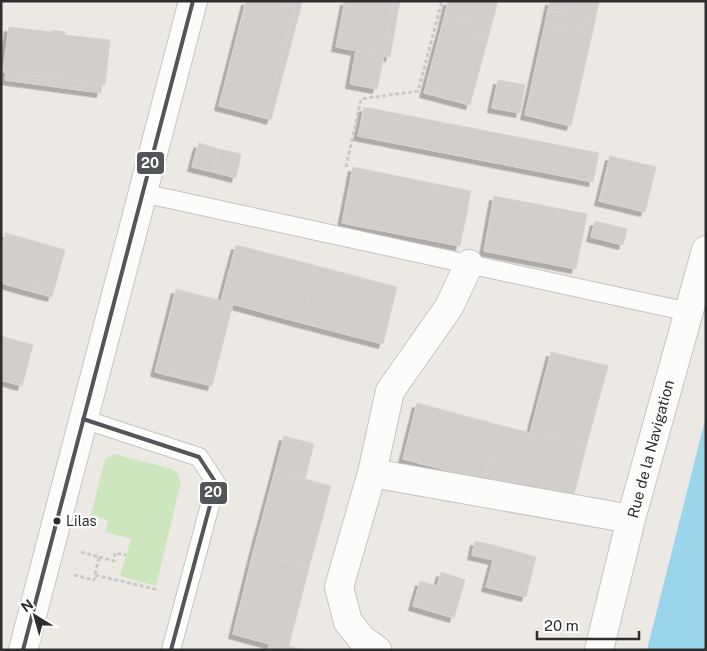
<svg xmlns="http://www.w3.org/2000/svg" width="707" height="651" font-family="'Public Sans',sans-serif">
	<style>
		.green { fill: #cee6be }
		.water { fill: #99d6ec }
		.building { fill: #d1cecb; stroke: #d7d4d0; filter: url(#shadow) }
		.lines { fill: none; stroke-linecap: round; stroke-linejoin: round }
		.lane-casing { stroke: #c5c4c5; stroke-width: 20 }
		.street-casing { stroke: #c5c4c5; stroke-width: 30 }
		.path { stroke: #c9c9c8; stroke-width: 3; stroke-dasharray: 4 2.5; stroke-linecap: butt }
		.lane { stroke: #fcfcfb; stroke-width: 18 }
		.street { stroke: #fcfcfb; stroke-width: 28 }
		.bus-1-casing { stroke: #fff; stroke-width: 8 }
		.bus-1 { stroke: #535658; stroke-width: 4 }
		.bus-dot { fill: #2e2e2e; stroke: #fff; stroke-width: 2 }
		.labels { text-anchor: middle; stroke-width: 4.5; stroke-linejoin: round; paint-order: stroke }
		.bus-label { font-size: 14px; fill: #2e2e2e; stroke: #fff; text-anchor: start }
		.street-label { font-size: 15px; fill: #2e2e2e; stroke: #fff }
		.line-badge { stroke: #fff; stroke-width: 2 }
		.badge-label { font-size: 14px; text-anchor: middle; font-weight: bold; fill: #fff }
	</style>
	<defs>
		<filter id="shadow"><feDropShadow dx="-4.5" dy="4.5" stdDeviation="0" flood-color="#0004"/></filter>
	</defs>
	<rect width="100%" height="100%" fill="#ece8e4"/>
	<path class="green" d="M114,454L172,469L178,474L181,482L156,586L120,576L131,539L105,532L108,520L91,515L105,459Z"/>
	<path class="water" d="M706,416V650H647Z"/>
	<path class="building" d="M246,1L296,2L265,118L219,106Z
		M345,1H393L384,56L336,47Z
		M393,1H400L390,57L384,56Z
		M448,1H498L491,27L445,14Z
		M550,1H599L595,20L548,10Z
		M296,2L302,3L271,120L265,118Z
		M548,10L595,20L592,35L545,24Z
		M445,14L491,27L488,38L442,26Z
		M545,24L592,35L571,126L525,115Z
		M442,26L488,38L470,105L424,93Z
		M9,27L52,32L53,30L58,31L65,32V35L110,40L105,85L3,72Z
		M356,50L384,56L377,89L350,84Z
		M6,72L102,85L101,93L5,80Z
		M498,80L525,85L520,113L492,108Z
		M364,107L599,153L593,182L358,136Z
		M199,143L219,149L218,153L197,148Z
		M197,148L218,153L213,172L192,167Z
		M219,149L241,154L236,178L213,172Z
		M610,156L656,167L645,212L599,201Z
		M353,167L471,191L460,246L342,223Z
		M494,196L587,214L576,269L484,251Z
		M595,221L627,229L623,245L591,237Z
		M6,233L65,250L54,290L28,283L26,290L1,283V249Z
		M236,245L317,266L302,323L221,301Z
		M317,266L397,287L383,344L302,323Z
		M28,283L54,290L52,297L26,290Z
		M176,289L233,304L212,386L155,372Z
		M1,336L33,345L22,386L1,380Z
		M551,352L608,366L586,447L530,433Z
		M417,403L499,425L484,480L403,459Z
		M499,425L586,447L574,495L550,489L548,497L484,480Z
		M284,436L314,444L305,479L275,471Z
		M275,471L331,486L309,568L253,553Z
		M475,541L497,546L493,560L472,555Z
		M497,546L536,557L526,597L486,587Z
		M253,553L309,568L288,649L233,634Z
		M441,572L465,580L454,618L413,606L420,581L437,586Z
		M269,644L288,649L289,646L304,650H268Z"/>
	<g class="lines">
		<g class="lane-casing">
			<path id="lane" d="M142,193L689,312
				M83,419L199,457L216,483L171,650"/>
		</g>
		<g class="street-casing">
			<path id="street" d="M372,473L631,519
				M23,650L193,1
				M377,650L362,639L348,622L339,587L372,473L390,391L449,307L469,264
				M599,650L631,519L706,250"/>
		</g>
		<path class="path" d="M346,167L361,99L418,91L442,1
			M81,552L99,557L95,575
			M99,557L114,561L115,553L126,555
			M74,575L94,580L95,575L159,590"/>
		<use href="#lane" class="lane"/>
		<use href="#street" class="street"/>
		<g class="bus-1-casing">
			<path id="bus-1" d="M83,419L199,457L216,483L171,650
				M23,650L193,1"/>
		</g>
		<use href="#bus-1" class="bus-1"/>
	</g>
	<circle class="bus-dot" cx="57" cy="521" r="4.5"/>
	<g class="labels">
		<g class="bus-label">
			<text x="66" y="526">Lilas</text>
		</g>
		<g class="street-label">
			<text transform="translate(651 449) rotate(-75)" y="5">Rue de la Navigation</text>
		</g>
	</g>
	<g class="line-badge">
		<rect x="136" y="151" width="29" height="24" rx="5" fill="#535658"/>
		<rect x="199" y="481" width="29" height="24" rx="5" fill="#535658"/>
	</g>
	<g class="badge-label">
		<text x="150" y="168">20</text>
		<text x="213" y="497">20</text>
	</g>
	<rect width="707" height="651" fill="none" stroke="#2e2e2e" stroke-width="5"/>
	<g transform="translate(35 616) rotate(323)" stroke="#ffffff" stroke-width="4" paint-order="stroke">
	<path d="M0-4L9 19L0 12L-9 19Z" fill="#2e2e2e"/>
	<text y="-8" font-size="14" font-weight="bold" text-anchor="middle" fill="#2e2e2e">N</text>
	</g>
	<path d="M537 631v8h102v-8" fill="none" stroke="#2e2e2e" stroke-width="2.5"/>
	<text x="544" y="631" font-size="15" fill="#2e2e2e" stroke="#ffffff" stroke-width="4" paint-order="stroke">20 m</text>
</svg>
